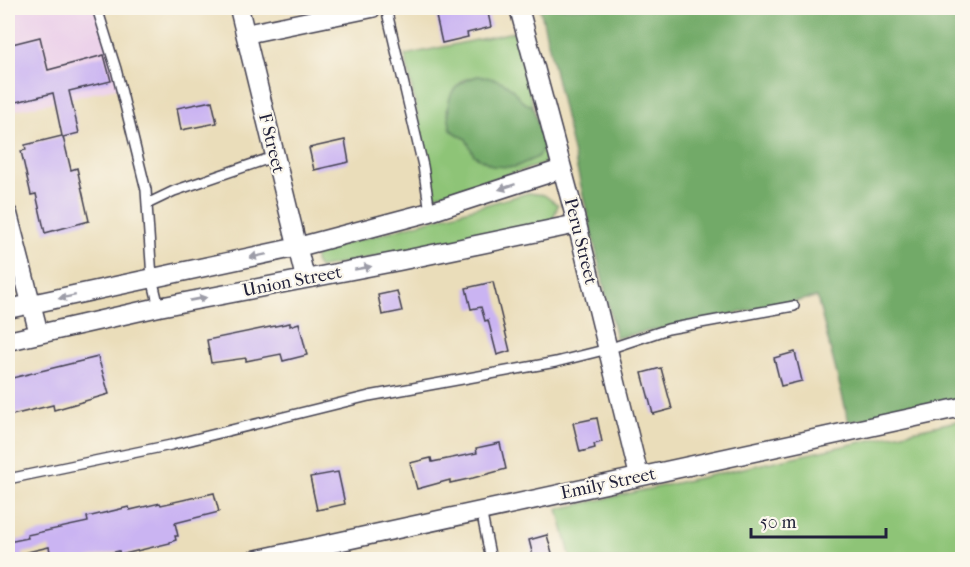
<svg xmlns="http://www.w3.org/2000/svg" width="970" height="567" font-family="'IM FELL French Canon',serif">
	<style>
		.built { fill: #ecd1ea }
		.green { fill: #8ec477; stroke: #587359; stroke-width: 1.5 }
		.forest { fill: #72aa68; stroke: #4a6652; stroke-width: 1.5 }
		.building { fill: #cab4f2 }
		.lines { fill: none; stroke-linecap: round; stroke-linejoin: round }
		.service-casing { stroke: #403e4e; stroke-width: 12 }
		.minor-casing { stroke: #403e4e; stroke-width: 21 }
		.service { stroke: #fff; stroke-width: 9 }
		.minor { stroke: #fff; stroke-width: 18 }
		.oneway { fill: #9c9ca7 }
		.labels { text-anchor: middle; stroke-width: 4.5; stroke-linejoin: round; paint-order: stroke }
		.street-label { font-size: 18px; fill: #22223b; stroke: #fbf7ec }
	</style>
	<rect width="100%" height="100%" fill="#fbf7ec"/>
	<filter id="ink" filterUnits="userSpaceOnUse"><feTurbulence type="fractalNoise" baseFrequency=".0167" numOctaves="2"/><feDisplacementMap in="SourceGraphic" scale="12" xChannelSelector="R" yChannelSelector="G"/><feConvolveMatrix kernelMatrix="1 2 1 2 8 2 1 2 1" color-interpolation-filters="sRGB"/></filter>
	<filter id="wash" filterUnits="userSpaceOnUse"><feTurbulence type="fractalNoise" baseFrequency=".008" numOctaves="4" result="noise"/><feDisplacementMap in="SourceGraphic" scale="24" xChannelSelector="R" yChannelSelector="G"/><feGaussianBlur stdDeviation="1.35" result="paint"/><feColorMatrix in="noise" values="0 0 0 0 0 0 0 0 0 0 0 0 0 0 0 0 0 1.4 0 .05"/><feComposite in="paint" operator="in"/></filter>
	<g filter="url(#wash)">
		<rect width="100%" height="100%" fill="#eaddba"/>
		<path class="built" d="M8,8H97L121,87L8,112Z"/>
		<path class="green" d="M514,32L533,106L521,103L510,88L478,76L463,80L453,92L447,109L451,130L466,139L474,155L493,166L515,167L538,157L544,146L546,155L544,164L434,196L405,55Z
			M528,193L544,195L558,205L552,222L319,268L315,262V256L330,248Z
			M962,420V559H571L558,509Z"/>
		<path class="forest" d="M540,8H962V399L849,422L817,297L616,338Z
			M478,76C490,78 502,79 511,88C521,98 518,102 533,106L544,146L538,157L515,167L493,166L474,155L466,139L451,130C445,101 447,85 478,76Z"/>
		<g id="blocks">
			<path class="building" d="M475,8H487L491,27L467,33L468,37L442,43L436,16Z
				M40,37L48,70L104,55L111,81L69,91L79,133L63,137L71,170L77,168L89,221L45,233L36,194L31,195L21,151L26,150L25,145L62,136L53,93L8,104V45Z
				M212,101L217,123L181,130L177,108Z
				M345,140L349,162L314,170L309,148Z
				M493,282L510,351L497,355L488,320L485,321L481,307L471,309L466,288Z
				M397,291L402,311L382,315L378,295Z
				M290,323V326L299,323L307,355L283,361L281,354L246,361V358L211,363L207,340Z
				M795,352L802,381L781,386L774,358Z
				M98,357L109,394L54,410L53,405L8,416V379Z
				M661,368L672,409L653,414L642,373Z
				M597,418L602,442L594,444L595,448L580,452L573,423Z
				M500,443L506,469L473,478L450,483V480L417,489L410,463L431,458L432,462L477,453L476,448Z
				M338,472L345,504L317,510L310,477Z
				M214,493L219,512L175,523L178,536H175L176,540L170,542V543L120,555L119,551L82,560H52L49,547L23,553L24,560H8V542L28,538L27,535L88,522L87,517L129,507L130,510L160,503L161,505Z
				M547,535L554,560H534L529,540Z"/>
		</g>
	</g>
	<g filter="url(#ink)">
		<use href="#blocks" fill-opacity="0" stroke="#403e4e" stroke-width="1.5"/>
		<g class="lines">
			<g class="service-casing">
				<path id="service" d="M97,8L116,69L146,190L152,278L159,307
					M386,8L423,166L430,212
					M147,204L174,191L276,156
					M8,479L171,445L369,396L556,362L608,349L668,329L794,306
					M481,510L491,560"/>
			</g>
			<g class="minor-casing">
				<path id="minor" d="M239,8L305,278
					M519,8L577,224L639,476
					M246,34L372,8
					M8,214L39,334
					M8,309L298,247L430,212L562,169
					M8,341L159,307L399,261L577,224
					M254,560L962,407"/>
			</g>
			<use href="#service" class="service"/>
			<use href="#minor" class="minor"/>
		</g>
		<defs><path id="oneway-solid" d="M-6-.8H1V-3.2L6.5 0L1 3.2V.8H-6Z" transform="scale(1.5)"/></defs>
		<g class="oneway">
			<use href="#oneway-solid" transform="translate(507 187) rotate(162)"/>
			<use href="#oneway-solid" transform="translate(258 256) rotate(168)"/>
			<use href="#oneway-solid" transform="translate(363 268) rotate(-10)"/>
			<use href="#oneway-solid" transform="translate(67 297) rotate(168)"/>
			<use href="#oneway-solid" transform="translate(198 299) rotate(-11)"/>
		</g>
	</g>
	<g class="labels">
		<g class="street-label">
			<text transform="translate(272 143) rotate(76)" y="6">F Street</text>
			<text transform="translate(581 241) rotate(76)" y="6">Peru Street</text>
			<text transform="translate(292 281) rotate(-11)" y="6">Union Street</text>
			<text transform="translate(608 483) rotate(-12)" y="6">Emily Street</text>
		</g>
	</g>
	<rect width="970" height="567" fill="none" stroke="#fbf7ec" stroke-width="30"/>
	<path d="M751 528v9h135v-9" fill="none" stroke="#22223b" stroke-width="3"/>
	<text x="760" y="528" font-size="18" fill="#22223b" stroke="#fbf7ec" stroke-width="4.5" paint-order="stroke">50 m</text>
</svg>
